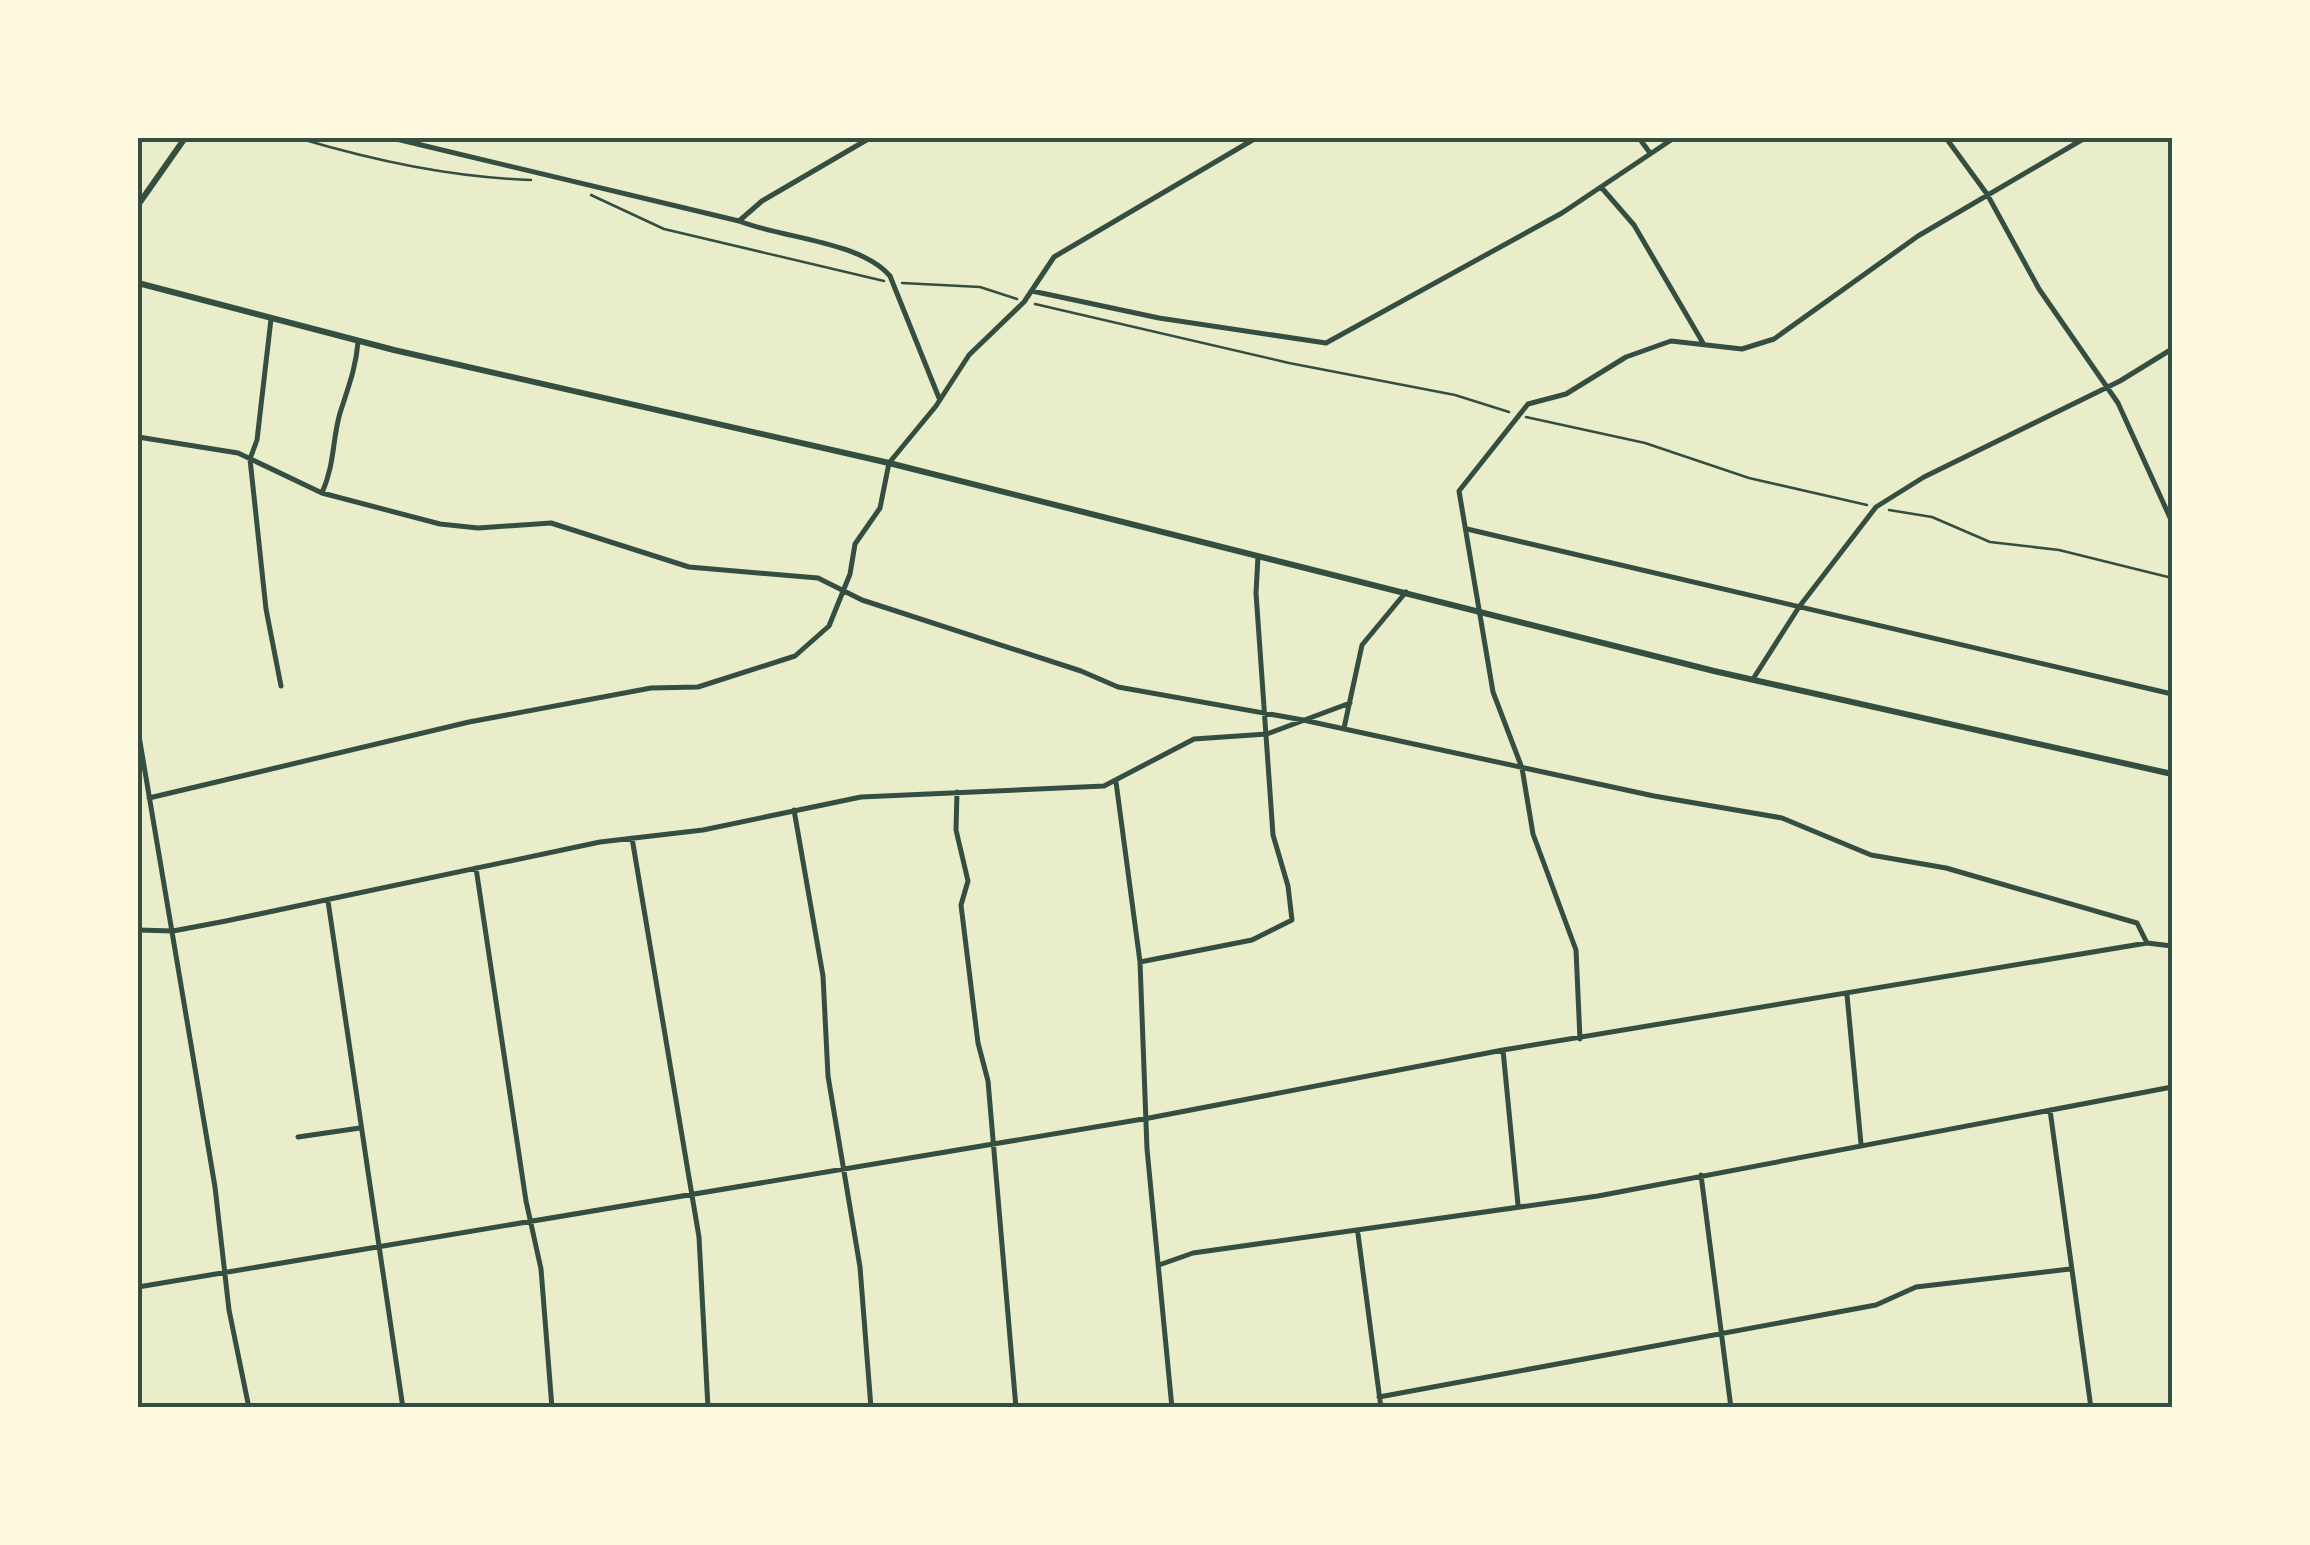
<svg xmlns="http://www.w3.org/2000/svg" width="2310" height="1545" font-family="Arial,sans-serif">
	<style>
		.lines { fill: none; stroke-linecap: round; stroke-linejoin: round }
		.path { stroke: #344e41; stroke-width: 2.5 }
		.minor { stroke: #344e41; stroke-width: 5 }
		.tertiary { stroke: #344e41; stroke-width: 6 }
		.secondary { stroke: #344e41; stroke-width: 6 }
		.neatline { fill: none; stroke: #344e41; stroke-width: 4 }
	</style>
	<rect width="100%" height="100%" fill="#e9edc9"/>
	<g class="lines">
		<path class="path" d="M298,138C376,161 450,177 531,180
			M591,195L664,229L884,281
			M902,283L980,287L1017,299
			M1035,304L1289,363L1455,395L1509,412
			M1526,417L1645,443L1749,478L1867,505
			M1889,510L1932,517L1990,542L2059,550L2172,578"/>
		<path class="minor" d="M392,138L739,221C781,238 860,241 890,276L939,398
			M1639,138L1650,153
			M1946,138L1987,194L2039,289L2118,403L2172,522
			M1601,187L1634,225L1703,343
			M739,221L762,201L870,138
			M1032,291L1159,318L1326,343L1562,213L1674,138
			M271,319L257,440L250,459L266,609L281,686
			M138,437L238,453L322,493L440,524L478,528L551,523L689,567L818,578L862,600L1081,671L1118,687L1303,720L1654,796L1782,818L1871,855L1946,868L2137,923L2147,943L2172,946
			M322,493C335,463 332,441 340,413C348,388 356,368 358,342
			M1467,529L2172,694
			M2172,601V652
			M1753,679L1799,607L1876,507L1924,477L2120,381L2172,349
			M1344,728L1362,645L1406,592
			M138,730L215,1187L229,1310L249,1408
			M1116,782L1140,962
			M957,792L956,830L968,881L961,905L978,1043L988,1081L1016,1408
			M149,798L469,722L651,688L698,687L795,656L829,626L850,574L855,544L880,508L889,463L936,406L969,355L1024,302L1054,257L1256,138
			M794,810L823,976L828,1076L860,1267L871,1408
			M632,838L699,1237L708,1408
			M476,868L526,1201L541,1269L552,1408
			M328,901L403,1408
			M138,930L173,931L226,921L600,842L703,830L861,797L1104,786L1194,739L1267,734L1350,703
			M1847,995L1861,1144
			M1580,1039L1576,950L1533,834L1522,768L1493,692L1459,491L1528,404L1566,394L1626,357L1671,341L1742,349L1774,339L1918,236L2085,138
			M1503,1050L1518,1205
			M2050,1110L2091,1408
			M298,1137L360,1128
			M1701,1175L1731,1408
			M1358,1234L1381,1408
			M1159,1265L1193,1253L1598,1196L2172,1087
			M138,1287L1149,1118L1503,1050L2147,943
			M1379,1397L1876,1305L1916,1287L2070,1269
			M1172,1408L1147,1149L1140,962L1252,940L1292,920L1288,886L1273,835L1256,593L1258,556"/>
		<path class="tertiary" d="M138,283L394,350L889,463L1714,671L2172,774"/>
		<path class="secondary" d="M138,205L185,138"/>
	</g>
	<rect width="2310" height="1545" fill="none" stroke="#fefae0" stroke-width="280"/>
	<rect x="140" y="140" width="2030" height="1265" class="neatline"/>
</svg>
